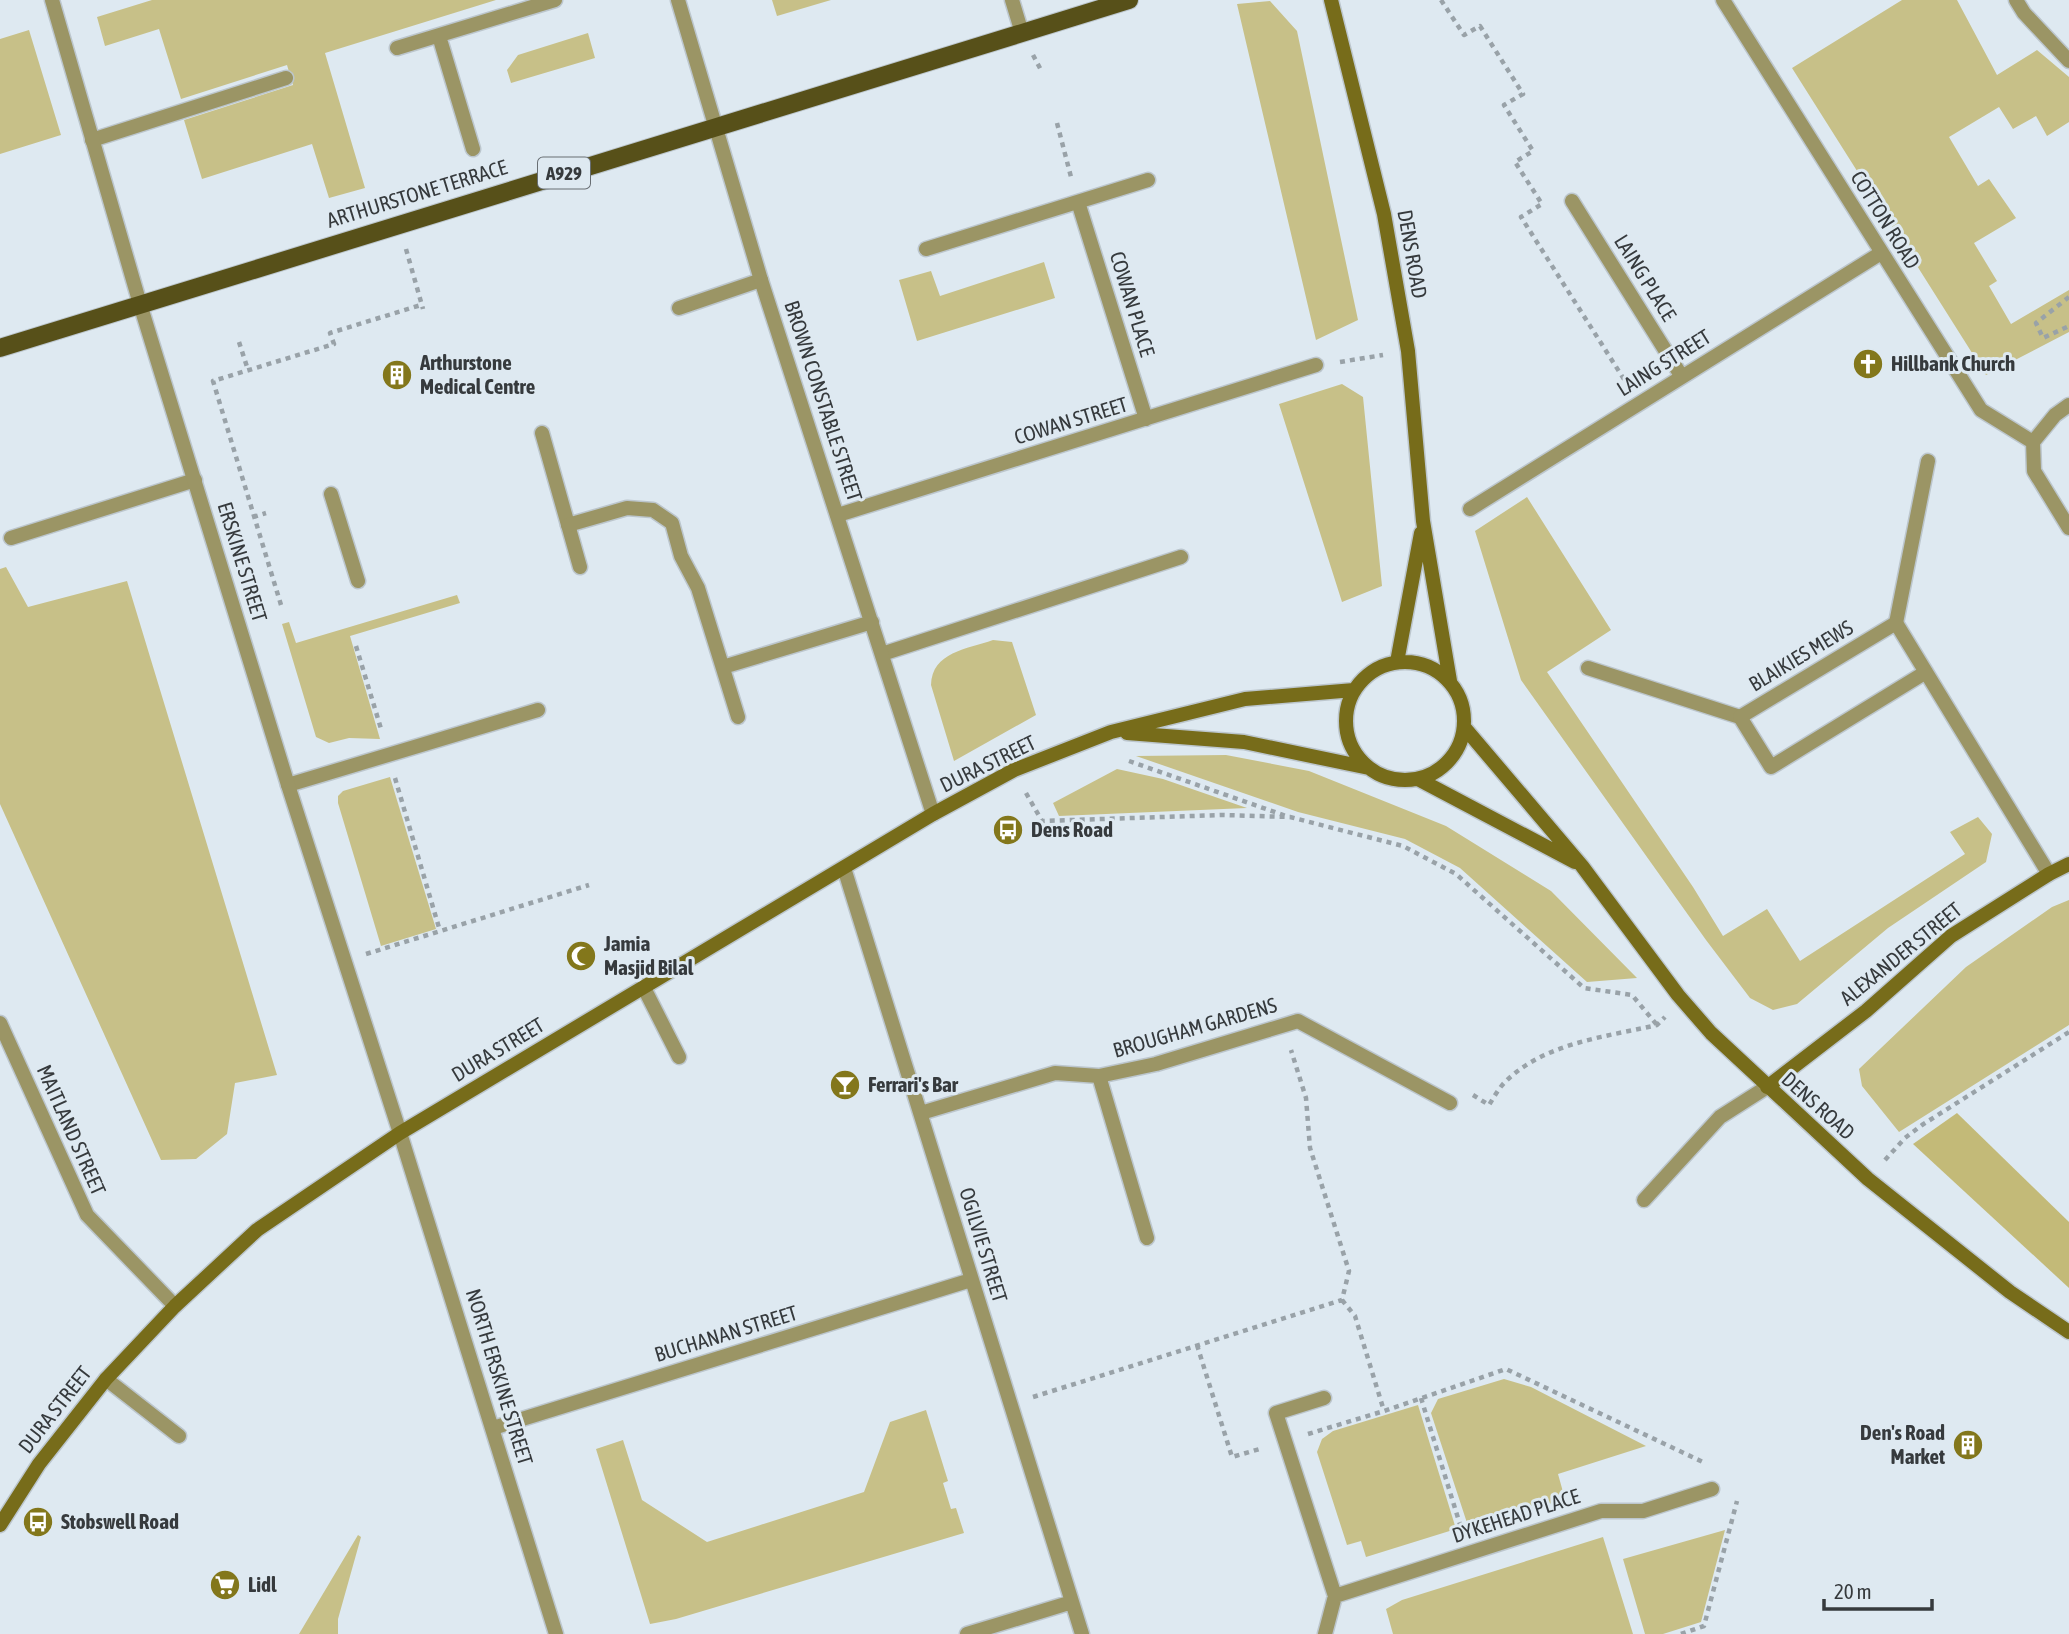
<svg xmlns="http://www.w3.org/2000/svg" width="2069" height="1634" font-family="'Asap Condensed',sans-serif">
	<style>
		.green { fill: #c7c088 }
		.forest { fill: #c3ba78 }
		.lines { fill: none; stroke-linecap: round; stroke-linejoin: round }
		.lane-casing { stroke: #bcc6cd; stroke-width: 17 }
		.street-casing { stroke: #bcc6cd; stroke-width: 17 }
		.secondary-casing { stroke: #bcc6cd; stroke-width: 17 }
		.primary-casing { stroke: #bcc6cd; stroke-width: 20 }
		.path { stroke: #99a2a8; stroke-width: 4.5; stroke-dasharray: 5 5; stroke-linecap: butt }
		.lane { stroke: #9b9565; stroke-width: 14 }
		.street { stroke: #9b9565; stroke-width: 14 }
		.secondary { stroke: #776c1a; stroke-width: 14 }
		.primary { stroke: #575019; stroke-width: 18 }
		.labels { text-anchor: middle; stroke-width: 6; stroke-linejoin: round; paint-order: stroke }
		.shield { fill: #dee9f1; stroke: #686e73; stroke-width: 2 }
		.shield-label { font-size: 19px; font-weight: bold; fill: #363a3d }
		.street-label { font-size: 21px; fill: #363a3d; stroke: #dee9f1 }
		.poi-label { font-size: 21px; font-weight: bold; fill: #363a3d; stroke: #dee9f1; text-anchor: start }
	</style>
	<rect width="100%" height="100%" fill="#dee9f1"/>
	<path class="green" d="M152,0H496L325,53L365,188L329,198L312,144L202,179L184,120L293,85L287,65L181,99L159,29L105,46L97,17Z
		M772,0H831L777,16Z
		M1902,0H1957L1997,75L2037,50L2069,77V122L2047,136L2036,116L2013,129L1999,107L1949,137L1978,186L1989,179L2016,218L1974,243L1997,281L1989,286L2011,324L2069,290V332L1986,375L1792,68Z
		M1270,1L1297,31L1358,320L1316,340L1237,4Z
		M29,30L61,135L0,154V39Z
		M588,33L595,58L511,83L507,70L518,55Z
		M1044,262L1055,298L917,341L899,280L931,271L940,296Z
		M1342,384L1363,397L1382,586L1342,602L1279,404Z
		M1527,497L1611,630L1547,672L1693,887L1723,936L1767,909L1800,961L1965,854L1950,832L1978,817L1992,834L1986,862L1888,928L1797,1004L1773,1010L1750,998L1706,940L1521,680L1475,531Z
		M6,567L28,607L127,581L277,1075L235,1083L227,1134L196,1159L161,1160L0,804V569Z
		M457,595L460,603L350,636L380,739L349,738L329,743L316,737L282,624L289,622L296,643Z
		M993,640L1012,642L1036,715L954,761L931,685C932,652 967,649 993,640Z
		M1226,755L1309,771L1446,826L1551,891L1637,978L1587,982L1460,868L1405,839L1298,812L1136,756Z
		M1117,769L1163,779L1247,808L1059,816L1053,803Z
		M390,777L436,929L381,946L338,803V796L343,791Z
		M2069,900V1025L1899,1132L1862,1086L1859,1069L1966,967L2052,907Z
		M1504,1379L1531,1387L1646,1446L1558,1474L1565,1499L1469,1529L1431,1413L1438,1399Z
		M1418,1405L1456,1529L1366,1557L1361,1541L1347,1545L1317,1452L1322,1439L1333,1431Z
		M926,1410L948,1481L943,1483L951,1509L956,1508L964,1533L676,1619L650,1624L596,1449L623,1440L642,1500L707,1542L864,1492L890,1422Z
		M1725,1530L1701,1622L1663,1634H1645L1623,1559Z
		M358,1535L361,1537L338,1619V1634H299Z
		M1603,1537L1633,1634H1393L1386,1609L1402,1600Z"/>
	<path class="forest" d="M1957,1113L2069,1222V1288L1913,1144Z"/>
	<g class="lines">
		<g class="lane-casing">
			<path id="lane" d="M2016,0L2024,13L2069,61
				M92,140L286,78
				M679,308L761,280
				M542,433L580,567
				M331,494L358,581
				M11,538L195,480
				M1896,623L1928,461
				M882,654L1181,557
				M1588,668L1740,717
				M288,785L538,710
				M644,988L679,1057
				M1644,1200L1720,1117L1767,1087
				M106,1379L179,1436"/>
		</g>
		<g class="street-casing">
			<path id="street" d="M52,0L140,304L288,785L400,1133L556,1634
				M678,0L761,280L933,814
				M1012,0L1022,33
				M1723,0L1981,410L2033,442
				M439,36L473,149
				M397,48L555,0
				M1572,201L1682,377
				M1078,202L1146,419
				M926,249L1148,180
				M2033,442L2034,471L2069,528
				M2033,442L2055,415L2069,405
				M1470,509L1881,253
				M838,515L1316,365
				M568,525L627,508L653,510L672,523L681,556L698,588L738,717
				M723,667L872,622
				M1926,672L1771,767L1740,717L1896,623L2049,874
				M844,868L1082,1634
				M0,1023L87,1215L175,1306
				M1099,1076L1147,1238
				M921,1113L1055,1073L1099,1076L1156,1064L1298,1021L1450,1103
				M1324,1398L1276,1413L1335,1596L1325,1634
				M493,1428L971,1280
				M1335,1596L1601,1511H1643L1712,1489
				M967,1634L1072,1602"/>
		</g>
		<g class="secondary-casing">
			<path id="secondary" d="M1331,0L1384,214L1408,351L1423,521L1450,681
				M1397,662L1421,533
				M1346 721a59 59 0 1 1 118 0a59 59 0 1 1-118 0Z
				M1464,727L1582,866L1678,995L1711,1033L1868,1179L2010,1292L2069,1332
				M1127,733L1244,742L1369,768
				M1418,779L1575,862
				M1767,1087L1866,1011L1951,936L2049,874L2069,864
				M0,1525L39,1464L106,1379L175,1306L257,1230L400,1133L933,814L1014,770L1111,732L1245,699L1354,690"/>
		</g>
		<g class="primary-casing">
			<path id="primary" d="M0,348L1129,0"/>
		</g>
		<path class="path" d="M1441,0L1464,35L1480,26L1523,94L1504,105L1533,151L1515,162L1542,204L1521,217L1627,384
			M1033,55L1041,70
			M1057,123L1071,177
			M406,249L423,309
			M2069,297L2036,323L2043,338L2069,326
			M239,342L248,370
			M1340,362L1383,355
			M253,517L266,513
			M281,605L213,381L334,344L330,333L421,305
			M356,646L382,732
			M1129,761L1286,816
			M395,778L440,931
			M1026,793L1042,821L1222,815L1290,817L1403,846L1456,874L1584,988L1632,995L1657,1025
			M366,954L589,885
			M1473,1095L1489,1105C1494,1097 1499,1088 1505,1082C1544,1043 1605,1037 1657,1025L1665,1017
			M1885,1160L1905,1138L1922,1125L2069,1032
			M1342,1300L1355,1316L1384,1411
			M1197,1345L1232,1457L1263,1448
			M1033,1397L1342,1300L1349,1271L1310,1148L1306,1098L1291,1050
			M1421,1398L1462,1531
			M1308,1434L1384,1411L1506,1369L1705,1463
			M1681,1634L1704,1626L1737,1501"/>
		<use href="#lane" class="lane"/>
		<use href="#street" class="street"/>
		<use href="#secondary" class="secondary"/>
		<use href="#primary" class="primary"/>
	</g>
	<defs>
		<g id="church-disc" transform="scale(1.575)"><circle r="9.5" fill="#83771b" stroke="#dee9f1"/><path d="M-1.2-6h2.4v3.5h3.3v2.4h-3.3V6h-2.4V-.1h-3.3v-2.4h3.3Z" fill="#fff"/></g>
		<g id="building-disc" transform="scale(1.575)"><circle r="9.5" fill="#83771b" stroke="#dee9f1"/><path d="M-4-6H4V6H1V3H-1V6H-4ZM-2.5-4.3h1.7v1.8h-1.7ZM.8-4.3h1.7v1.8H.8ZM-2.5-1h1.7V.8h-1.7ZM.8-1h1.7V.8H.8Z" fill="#fff"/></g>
		<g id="bus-disc" transform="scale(1.575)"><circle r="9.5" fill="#83771b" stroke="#dee9f1"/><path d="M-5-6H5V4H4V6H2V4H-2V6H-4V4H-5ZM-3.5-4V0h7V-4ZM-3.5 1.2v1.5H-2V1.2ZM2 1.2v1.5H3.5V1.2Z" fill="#fff"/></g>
		<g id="mosque-disc" transform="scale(1.575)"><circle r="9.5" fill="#83771b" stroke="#dee9f1"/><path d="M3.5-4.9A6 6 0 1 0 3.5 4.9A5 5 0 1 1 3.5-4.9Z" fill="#fff"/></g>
		<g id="bar-disc" transform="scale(1.575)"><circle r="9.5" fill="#83771b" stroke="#dee9f1"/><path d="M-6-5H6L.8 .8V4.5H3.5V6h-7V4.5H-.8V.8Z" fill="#fff"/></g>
		<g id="supermarket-disc" transform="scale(1.575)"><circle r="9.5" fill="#83771b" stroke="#dee9f1"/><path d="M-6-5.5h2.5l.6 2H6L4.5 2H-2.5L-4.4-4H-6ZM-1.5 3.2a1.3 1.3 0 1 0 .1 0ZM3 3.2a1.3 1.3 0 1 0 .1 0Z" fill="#fff"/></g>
	</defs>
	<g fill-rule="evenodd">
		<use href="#church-disc" x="1868" y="364"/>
		<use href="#building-disc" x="397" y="375"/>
		<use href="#bus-disc" x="1008" y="830"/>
		<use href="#mosque-disc" x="581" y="956"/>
		<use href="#bar-disc" x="845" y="1085"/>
		<use href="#building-disc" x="1968" y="1445"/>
		<use href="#bus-disc" x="38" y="1522"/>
		<use href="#supermarket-disc" x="225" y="1585"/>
	</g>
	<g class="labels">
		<rect class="shield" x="538" y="157.5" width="52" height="31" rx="5"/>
		<g class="shield-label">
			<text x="564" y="180">A929</text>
		</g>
		<g class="street-label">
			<text transform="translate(417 194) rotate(-17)" y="7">ARTHURSTONE TERRACE</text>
			<text transform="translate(1885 220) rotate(58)" y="7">COTTON ROAD</text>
			<text transform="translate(1412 254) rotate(80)" y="7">DENS ROAD</text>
			<text transform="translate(1645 278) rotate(58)" y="7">LAING PLACE</text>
			<text transform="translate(1132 304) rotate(73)" y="7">COWAN PLACE</text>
			<text transform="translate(1664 363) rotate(-32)" y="7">LAING STREET</text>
			<text transform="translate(823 401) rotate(72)" y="7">BROWN CONSTABLE STREET</text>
			<text transform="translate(1071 421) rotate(-17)" y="7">COWAN STREET</text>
			<text transform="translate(242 562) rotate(73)" y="7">ERSKINE STREET</text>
			<text transform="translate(1801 656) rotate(-31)" y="7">BLAIKIES MEWS</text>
			<text transform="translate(988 764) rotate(-26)" y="7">DURA STREET</text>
			<text transform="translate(1901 954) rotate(-39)" y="7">ALEXANDER STREET</text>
			<text transform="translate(1195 1028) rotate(-16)" y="7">BROUGHAM GARDENS</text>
			<text transform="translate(498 1050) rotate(-31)" y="7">DURA STREET</text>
			<text transform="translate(1818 1106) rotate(42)" y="7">DENS ROAD</text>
			<text transform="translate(71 1130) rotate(66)" y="7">MAITLAND STREET</text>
			<text transform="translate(983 1245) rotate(73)" y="7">OGILVIE STREET</text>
			<text transform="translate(726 1334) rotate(-17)" y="7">BUCHANAN STREET</text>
			<text transform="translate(499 1377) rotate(73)" y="7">NORTH ERSKINE STREET</text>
			<text transform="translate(55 1410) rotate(-52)" y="7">DURA STREET</text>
			<text transform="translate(1516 1516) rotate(-18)" y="7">DYKEHEAD PLACE</text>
		</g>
		<g class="poi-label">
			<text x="420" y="370">Arthurstone<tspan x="420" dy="24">Medical Centre</tspan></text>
			<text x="1891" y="371">Hillbank Church</text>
			<text x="1031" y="837">Dens Road</text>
			<text x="604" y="951">Jamia<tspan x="604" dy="24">Masjid Bilal</tspan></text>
			<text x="868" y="1092">Ferrari's Bar</text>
			<text x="1945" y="1440" text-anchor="end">Den's Road<tspan x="1945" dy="24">Market</tspan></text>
			<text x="61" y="1529">Stobswell Road</text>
			<text x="248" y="1592">Lidl</text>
		</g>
	</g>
	<path d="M1824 1599v10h108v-10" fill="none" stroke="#363a3d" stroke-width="3.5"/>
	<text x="1834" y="1599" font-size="21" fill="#363a3d" stroke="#dee9f1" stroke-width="5" paint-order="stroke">20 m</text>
</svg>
